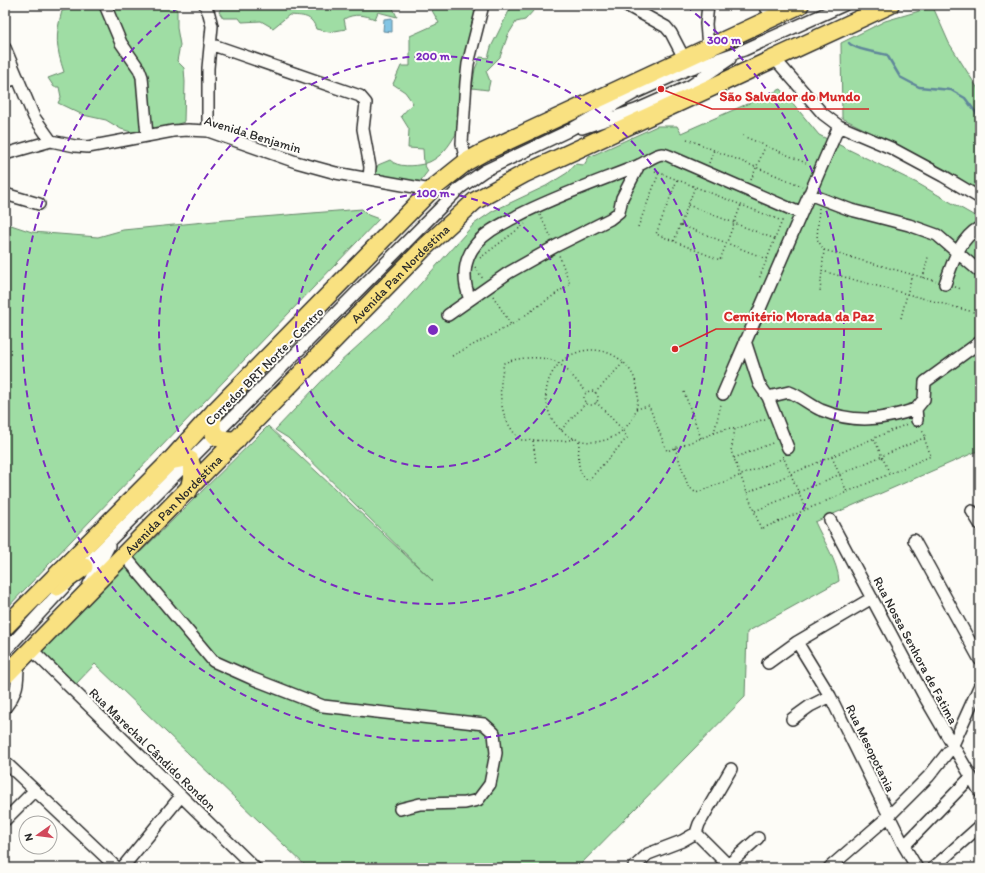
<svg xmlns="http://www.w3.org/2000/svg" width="985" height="873" font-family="Itim,sans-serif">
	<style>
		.green { fill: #9fdda4; stroke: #658468 }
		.water { fill: #83c5e4; stroke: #60879a }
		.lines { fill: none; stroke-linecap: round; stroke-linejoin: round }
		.stream { stroke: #60879a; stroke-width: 2.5 }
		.minor-casing { stroke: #2b2b2b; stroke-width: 14 }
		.highway-casing { stroke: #2b2b2b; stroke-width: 20 }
		.path { stroke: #2b2b2b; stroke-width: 1.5; stroke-dasharray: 1 3; stroke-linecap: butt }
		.minor { stroke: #fdfcf7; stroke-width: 11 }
		.highway { stroke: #f9e181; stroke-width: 17 }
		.ring { fill: none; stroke: #7b2cbf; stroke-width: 2; stroke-dasharray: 7 5 }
		.labels { text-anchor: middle; stroke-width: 4; stroke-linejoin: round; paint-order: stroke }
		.street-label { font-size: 13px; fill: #2b2b2b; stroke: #fdfcf7 }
		.centre { fill: #7b2cbf; stroke: #fdfcf7; stroke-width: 2 }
		.ring-label { font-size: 12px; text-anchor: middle; font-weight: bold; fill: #7b2cbf; stroke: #fdfcf7; stroke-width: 4; stroke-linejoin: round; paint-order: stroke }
		.leader { fill: none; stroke: #d62828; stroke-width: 1.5 }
		.callout-dot { fill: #d62828; stroke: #fdfcf7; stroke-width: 1.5 }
		.callout-label { font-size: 14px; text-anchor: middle; font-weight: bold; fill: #d62828; stroke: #fdfcf7; stroke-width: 4; stroke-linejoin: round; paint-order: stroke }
	</style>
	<rect width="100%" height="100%" fill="#fdfcf7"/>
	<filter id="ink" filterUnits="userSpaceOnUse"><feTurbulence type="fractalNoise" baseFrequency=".025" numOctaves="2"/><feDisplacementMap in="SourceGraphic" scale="8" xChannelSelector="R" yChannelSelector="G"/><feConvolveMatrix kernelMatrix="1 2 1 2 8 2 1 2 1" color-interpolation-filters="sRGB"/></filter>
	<g filter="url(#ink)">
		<path class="green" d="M68,5H174L177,11V28L180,45L177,61L184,68L185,82L184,122L169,127L135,133L121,129L106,120L83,115L58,103L61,97L59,87H54L48,78L64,72C56,48 55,35 62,11L69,9Z
			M223,5H360L365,8L368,5H397L393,8L397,17L378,12L375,19C365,15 354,13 344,19L346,29L329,32L316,29C312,15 303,16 289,15L273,28L261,21L242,22L239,18H223L219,12Z
			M429,5H469L477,16L458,130C450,145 441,159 424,164L428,171L418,184L373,177L378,165L390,160C398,168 414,166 424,164L423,149L408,148L409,129L401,116L413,103L405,92L393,84L401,66H410V36L439,23Z
			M512,5H532L534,10L525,20L516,22L508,35L500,57L486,71L490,81L488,90L472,88L475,69L480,57L488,58L491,47Z
			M933,7L949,43L980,92V192L950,172L842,118L841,43L885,21Z
			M781,89L819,135L917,183L980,219V450L815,522C823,540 838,562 839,581L747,632L745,697L577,868H308L95,664L75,685L36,655L268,426L433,581L288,438L275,430L338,364L395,312L474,224L493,211L546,186L567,173L575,164L584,165L589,157L657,126H677L681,133Z
			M362,209L368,215L379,219L5,610V223L32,232L98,237L123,230L225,220Z"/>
		<path class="water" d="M392,18V32L383,31L384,19Z"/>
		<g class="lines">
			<path class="stream" d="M849,43C855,50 877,52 887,55L900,77L919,87L951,90L965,98L980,118"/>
			<g class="minor-casing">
				<path id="minor" d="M105,5L121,43L139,69L142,77L147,136
					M205,5L209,14L212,26L208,68V131
					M626,5L666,27L671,33L684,58
					M764,5L774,17
					M210,44L360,96L366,103L363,129L370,167L369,179
					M708,47L706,24L708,5
					M5,48L34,117L51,141L75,146L88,147L173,131L188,130L208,131L296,162L336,173L431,190
					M774,58L823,114L839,126L891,148L943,176L980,198
					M5,82L18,78
					M582,128L636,110L690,86L730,59
					M5,154L51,141
					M466,162L462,143L466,82L468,64L483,5
					M5,194L39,204
					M809,194L851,210L909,225L937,235L980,272
					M945,284C953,262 959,239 980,227
					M470,299C462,280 463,259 477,243C488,230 503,224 517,216C556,196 597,182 637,166C645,163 653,155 662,154C666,154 672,157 676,159L800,213
					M448,315L508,273L556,246L610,219L619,212L622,198L639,165
					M745,341L759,384L768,397L789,392C800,396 810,405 821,410C855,424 883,420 916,409
					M723,394L839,126
					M768,397L788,448
					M917,420L916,409L924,399L925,382L980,342
					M972,511L980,524
					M830,520L923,694L980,792
					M914,540L980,660
					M124,555L213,661L251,678L323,706L484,724L494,733L496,753L490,784L478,800L465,803L420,804L400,809
					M79,572L445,203L460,188L484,171L566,132L635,93L686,70L744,50L844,5
					M89,584L109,546
					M797,642L830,696L904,846L917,868
					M31,649L255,868
					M5,651L67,584
					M768,663L797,642L872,598
					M5,708C18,691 18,683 18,663
					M792,719L810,706L830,696
					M5,762L117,868
					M5,820L34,791
					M696,833L699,824L731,769
					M696,833L731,868
					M904,846L971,777
					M728,865L758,838
					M122,868L181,796
					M633,868L648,854L682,841L696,833
					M829,868L889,816L929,776L952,747L980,685
					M933,868L980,826"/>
			</g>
			<g class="highway-casing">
				<g id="highway">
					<path d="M215,411C208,433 213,441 237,440"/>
					<path d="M170,461L185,458L190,460L193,470L189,490"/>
					<path d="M57,587L84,567"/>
					<path d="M5,627L170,461L215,411L431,190L466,162L482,153L800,5"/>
					<path id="s1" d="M5,676L425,247L475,201L524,174L890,5"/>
				</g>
			</g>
			<path class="path" d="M743,136L806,163
				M687,139L802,186
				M709,163L714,150
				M655,171L782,221L759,279
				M677,180L656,234L720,260L741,205
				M751,180L765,147
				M688,205L775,239
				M819,208L817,239L824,250L820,292
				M540,215L551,237
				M681,225L767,259
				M638,227L659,173
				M674,241L695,187
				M824,250L936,281
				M480,258L525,224
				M475,267L483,279
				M822,271L977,313
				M923,278L928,257
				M955,287L961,289
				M493,296L511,325
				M901,318L912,275
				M546 396a46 46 0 1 1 92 0a46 46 0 1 1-92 0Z
				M452,356L511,325L570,284L559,255
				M584 398a7 7 0 1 1 14 0a7 7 0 1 1-14 0Z
				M684,392L701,438
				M595,393L623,363
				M636,409L649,406L667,451L728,428L735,429
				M765,419L735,429L731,451L761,529L931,456L924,438
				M561,430L586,403
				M714,433L721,404
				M574,439L564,441L520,440C498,416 498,392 504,363C517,357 546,355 558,363C569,370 578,383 586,392
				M874,439L890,474
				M533,441L536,463
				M579,441C579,456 575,470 588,481L627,438L623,430L596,402
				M675,448L688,486L696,493L784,458
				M783,456L806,510
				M832,457L847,492
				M734,458L775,442
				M747,493L907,424
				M755,511L926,437L921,429"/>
			<use href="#minor" class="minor"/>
			<use href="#highway" class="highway"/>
		</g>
	</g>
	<g class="ring">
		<circle cx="433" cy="330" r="137"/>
		<circle cx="433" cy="330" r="274"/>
		<path d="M686 6A411 411 0 1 1 180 6"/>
	</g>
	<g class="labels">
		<g class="street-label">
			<text transform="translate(253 134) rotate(17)" y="5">Avenida Benjamin</text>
			<text dy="5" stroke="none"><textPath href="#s1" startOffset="564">Avenida Pan Nordestina</textPath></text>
			<text transform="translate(264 366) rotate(-45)" y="5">Corredor BRT Norte - Centro</text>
			<text dy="5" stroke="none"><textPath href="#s1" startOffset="240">Avenida Pan Nordestina</textPath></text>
			<text transform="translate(916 650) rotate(62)" y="5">Rua Nossa Senhora de Fatima</text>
			<text transform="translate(871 748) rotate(64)" y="5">Rua Mesopotania</text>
			<text transform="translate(153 749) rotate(44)" y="5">Rua Marechal Cândido Rondon</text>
		</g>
	</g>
	<circle cx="433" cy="330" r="6" class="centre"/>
	<g class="ring-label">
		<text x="724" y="44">300 m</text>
		<text x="433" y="60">200 m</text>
		<text x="433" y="197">100 m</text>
	</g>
	<path class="leader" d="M661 89L712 109H869M675 349L716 329H882"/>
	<g class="callout-dot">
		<circle cx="661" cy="89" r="4"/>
		<circle cx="675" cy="349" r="4"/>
	</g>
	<g class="callout-label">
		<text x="790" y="101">São Salvador do Mundo</text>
		<text x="799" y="321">Cemitério Morada da Paz</text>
	</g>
	<rect width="985" height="873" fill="none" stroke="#fdfcf7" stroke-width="20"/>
	<rect x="10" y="10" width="965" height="853" fill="none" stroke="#2b2b2b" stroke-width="1.5" filter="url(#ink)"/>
	<g transform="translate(38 835) rotate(256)"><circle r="19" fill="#fdfcf7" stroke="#a9a8a5"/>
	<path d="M0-3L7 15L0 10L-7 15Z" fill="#d1495b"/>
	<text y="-6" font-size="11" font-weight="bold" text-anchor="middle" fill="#2b2b2b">N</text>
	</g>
</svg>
